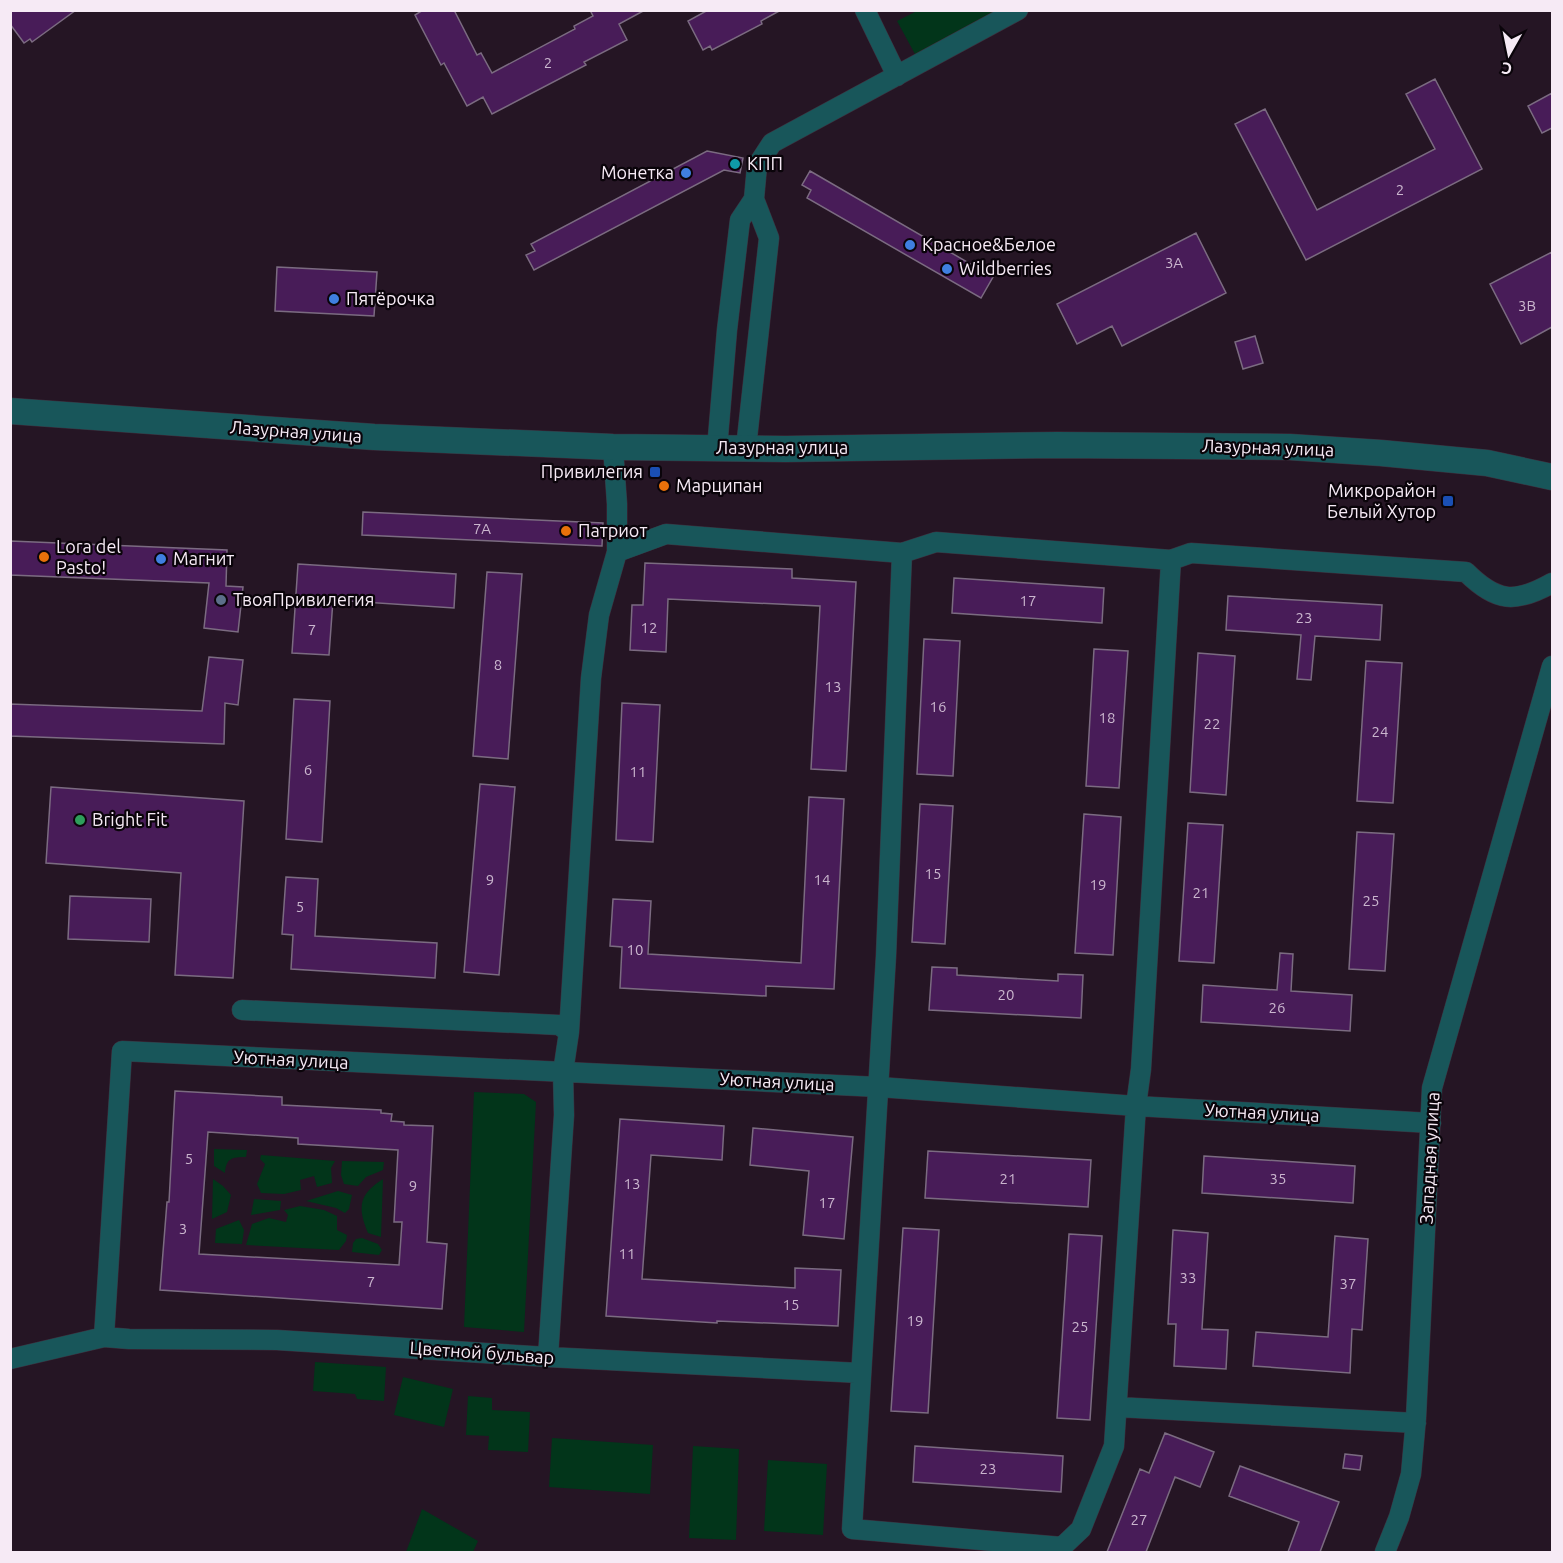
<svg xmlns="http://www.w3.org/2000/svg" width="1563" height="1563" font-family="Ubuntu,sans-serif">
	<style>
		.green { fill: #02351a }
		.building { fill: #481c58; stroke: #7b6b81; stroke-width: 1.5; fill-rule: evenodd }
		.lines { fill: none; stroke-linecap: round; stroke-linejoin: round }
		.minor-casing { stroke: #3e2f3d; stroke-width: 21 }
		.tertiary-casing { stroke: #3e2f3d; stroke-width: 27 }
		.minor { stroke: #18565a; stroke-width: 20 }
		.tertiary { stroke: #18565a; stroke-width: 26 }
		.culture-dot { fill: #0f9aa8; stroke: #0a040a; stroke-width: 2 }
		.shop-dot { fill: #3f7fe0; stroke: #0a040a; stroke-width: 2 }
		.transit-dot { fill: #1a4fb4; stroke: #0a040a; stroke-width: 2 }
		.food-dot { fill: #e8710a; stroke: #0a040a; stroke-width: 2 }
		.service-dot { fill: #5c6f8a; stroke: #0a040a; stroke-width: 2 }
		.leisure-dot { fill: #2e9e5b; stroke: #0a040a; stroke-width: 2 }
		.labels { text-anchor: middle; stroke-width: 4.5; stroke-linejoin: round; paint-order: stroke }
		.number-label { font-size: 15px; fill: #cab6ce }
		.poi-label { font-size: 18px; fill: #f6eaf5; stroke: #0a040a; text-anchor: start }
		.street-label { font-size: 18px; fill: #f6eaf5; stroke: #0a040a }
	</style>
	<rect width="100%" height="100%" fill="#251524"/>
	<path class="green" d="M917,11H999L916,56L897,21Z
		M474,1092L524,1094L536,1102L524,1332L464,1327Z
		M214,1149L247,1150L246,1157C232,1157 226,1158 225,1173L214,1166Z
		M261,1155L335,1161L331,1168L332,1183L317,1187L314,1176L300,1180L301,1190L284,1194L261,1193L257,1184L265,1164L260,1159Z
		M342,1161L384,1162L383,1170L366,1177L358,1186L344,1184L341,1175Z
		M213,1179L223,1186L231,1195L227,1212L212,1219Z
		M383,1179L381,1237L368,1233C357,1207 359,1194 383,1179Z
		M338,1191L352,1195L349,1209L345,1213L336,1208L306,1201Z
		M254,1199L281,1201L280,1210L251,1215Z
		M300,1206L324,1210L337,1216V1230L347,1235L346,1241L339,1250L246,1245L252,1224L269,1218L286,1222L288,1215L284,1210Z
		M239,1220L244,1230L242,1244L215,1243L216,1229Z
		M362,1238L378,1244L382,1250L379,1255L352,1252L353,1243L356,1239Z
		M315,1362L386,1367L384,1401L357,1399L355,1394L313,1391Z
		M403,1377L453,1389L444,1427L394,1415Z
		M468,1396L492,1398V1410L530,1412L528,1452L488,1450L489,1436L466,1435Z
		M552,1438L653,1445L650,1494L549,1487Z
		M693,1446L739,1449L736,1540L689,1538Z
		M768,1460L827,1464L823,1535L764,1531Z
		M422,1509L478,1541L473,1552H406Z"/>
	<path class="building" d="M10,10H76L32,42L30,39L24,43L10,24Z
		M423,10H454L477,55L481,53L492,73L575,29L574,26L593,16L590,10H645L619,24L627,40L584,62L586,65L492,114L483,97L467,106L444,63L441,65L415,15Z
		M708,10H781L761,21L762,24L712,50L710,46L703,50L688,21Z
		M1435,79L1482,169L1306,260L1235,124L1265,109L1317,210L1435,149L1406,94Z
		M1552,93V128L1542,133L1528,106Z
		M707,151L743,158L740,173L724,170L534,270L526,255L535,251L531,244Z
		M810,171L993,277L981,298L807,198L811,190L802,185Z
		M1196,233L1226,293L1122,346L1112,326L1077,344L1057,304Z
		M1552,252V327L1521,344L1490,284Z
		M277,267L377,272L374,316L275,311Z
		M1255,336L1263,363L1243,369L1235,342Z
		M363,512L603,523L602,546L362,535Z
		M10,541L227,550L226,586L243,587L238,632L204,628L209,583L10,575Z
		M645,563L792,569V578L856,582L846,771L811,769L820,606L668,599L666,652L630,650L632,605H643Z
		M298,564L456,574L454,608L333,600L329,655L292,653Z
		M487,572L522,574L508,759L473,756Z
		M954,578L1104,588L1102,623L952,613Z
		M1228,596L1382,605L1380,640L1315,636L1311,680L1297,679L1301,635L1226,630Z
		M924,639L960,641L953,776L917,774Z
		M1094,649L1128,651L1119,788L1086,786Z
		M1198,653L1235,656L1226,795L1190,792Z
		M209,657L243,660L238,705L225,703L224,744L10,736V704L202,711Z
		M1366,661L1402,663L1393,803L1357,801Z
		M294,699L330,701L322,842L286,839Z
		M622,703L660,705L653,842L616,840Z
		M480,784L515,787L499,975L464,972Z
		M51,787L244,801L233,978L175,975L181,873L46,863Z
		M809,797L844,799L834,989L766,986V996L620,988L622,947L610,946L613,899L651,901L648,954L801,963Z
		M920,804L953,806L945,944L912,942Z
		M1084,814L1121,817L1113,955L1075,953Z
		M1188,823L1223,825L1214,963L1179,961Z
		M1357,832L1394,834L1385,971L1349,969Z
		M286,877L318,879L315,936L437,943L435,978L291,969L293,935L282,934Z
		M70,896L151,899L149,942L68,939Z
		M1280,953L1293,954L1291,991L1352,995L1350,1031L1201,1022L1203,985L1277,990Z
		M932,967L957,968V975L1058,981V974L1083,975L1081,1018L929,1010Z
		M175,1091L282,1097V1105L381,1110V1113L392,1114L391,1121L404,1122V1125L433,1126L427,1242L447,1244L442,1309L160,1290L167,1202H169ZM208,1132L298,1138V1144L398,1150L394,1222H402L399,1265L199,1254Z
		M620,1119L724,1126L722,1160L651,1155L642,1279L795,1288V1268L841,1270L838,1326L717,1321V1323L606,1316Z
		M753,1128L853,1137L844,1239L803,1235L809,1171L750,1165Z
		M928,1151L1091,1160L1088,1207L925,1198Z
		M1204,1156L1355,1166L1353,1203L1202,1193Z
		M903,1228L939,1230L928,1413L891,1411Z
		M1173,1230L1208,1233L1202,1329L1228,1330L1226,1369L1174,1366L1176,1324H1168Z
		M1069,1234L1102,1236L1090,1420L1057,1418Z
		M1335,1236L1368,1239L1362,1330L1352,1329L1350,1373L1253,1366L1256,1332L1328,1337Z
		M1165,1433L1214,1452L1200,1487L1175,1477L1146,1552H1107L1140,1469L1149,1473Z
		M915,1446L1063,1456L1061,1492L913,1482Z
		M1345,1454L1362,1456L1360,1470L1343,1468Z
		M1240,1466L1339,1502L1320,1552H1288L1299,1522L1229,1496Z"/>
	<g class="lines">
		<g class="minor-casing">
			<path id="minor" d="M865,10L897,76
				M754,199L757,166L772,143L1018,10
				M613,447L617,504V552
				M717,449L727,330L740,220L754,199L769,238L746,448
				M902,553L886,956L852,1529L1062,1547
				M242,1010L559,1025L569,1032
				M104,1337L122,1051L879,1087L1136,1106L1431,1123
				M548,1357L564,1115L563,1072L569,1032L591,678L599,615L617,552L666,534L902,553L936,542L1171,560L1191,553L1466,572C1496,602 1515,604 1552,583
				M10,1359L104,1337L129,1339L277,1340L548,1357L860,1373
				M1117,1407L1416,1423
				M1062,1552V1547L1081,1529L1114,1446L1136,1106L1141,1069L1171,560
				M1385,1552L1399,1517L1411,1474L1416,1418L1432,1088L1552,666"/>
		</g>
		<g class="tertiary-casing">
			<path id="tertiary" d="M10,411L374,437L613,447L786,449L1057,445L1290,447L1381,453L1487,463L1552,477"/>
		</g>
		<use href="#minor" class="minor"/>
		<use href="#tertiary" class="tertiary"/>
	</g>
	<circle class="culture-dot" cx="735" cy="164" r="6"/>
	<g class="shop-dot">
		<circle cx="686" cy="173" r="6"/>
		<circle cx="910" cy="245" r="6"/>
		<circle cx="947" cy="269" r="6"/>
		<circle cx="334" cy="299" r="6"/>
		<circle cx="161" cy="559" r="6"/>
	</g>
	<g class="transit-dot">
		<rect x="649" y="466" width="12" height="12" rx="3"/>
		<rect x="1442" y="495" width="12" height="12" rx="3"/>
	</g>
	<g class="food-dot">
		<circle cx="664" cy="486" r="6"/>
		<circle cx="566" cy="531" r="6"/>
		<circle cx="44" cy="557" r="6"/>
	</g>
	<circle class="service-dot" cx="221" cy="600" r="6"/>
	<circle class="leisure-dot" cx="80" cy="820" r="6"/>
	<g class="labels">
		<g class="number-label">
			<text x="548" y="68">2</text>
			<text x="1400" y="195">2</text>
			<text x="1174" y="268">3А</text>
			<text x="1527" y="311">3В</text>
			<text x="482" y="534">7А</text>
			<text x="1028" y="606">17</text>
			<text x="1304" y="623">23</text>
			<text x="649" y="633">12</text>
			<text x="312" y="635">7</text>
			<text x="498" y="670">8</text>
			<text x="833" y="692">13</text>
			<text x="938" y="712">16</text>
			<text x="1107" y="723">18</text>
			<text x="1212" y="729">22</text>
			<text x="1380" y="737">24</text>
			<text x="308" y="775">6</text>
			<text x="638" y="777">11</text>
			<text x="933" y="879">15</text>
			<text x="490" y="885">9</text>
			<text x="822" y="885">14</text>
			<text x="1098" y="890">19</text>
			<text x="1201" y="898">21</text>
			<text x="1371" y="906">25</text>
			<text x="300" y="912">5</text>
			<text x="635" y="955">10</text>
			<text x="1006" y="1000">20</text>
			<text x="1277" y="1013">26</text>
			<text x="189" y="1164">5</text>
			<text x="1008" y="1184">21</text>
			<text x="1278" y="1184">35</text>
			<text x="632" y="1189">13</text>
			<text x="413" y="1191">9</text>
			<text x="827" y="1208">17</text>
			<text x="183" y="1234">3</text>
			<text x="627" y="1259">11</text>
			<text x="1188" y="1283">33</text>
			<text x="371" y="1287">7</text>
			<text x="1348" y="1289">37</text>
			<text x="791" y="1310">15</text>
			<text x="915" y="1326">19</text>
			<text x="1080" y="1332">25</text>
			<text x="988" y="1474">23</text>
			<text x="1139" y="1525">27</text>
		</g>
		<g class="poi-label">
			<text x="747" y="170">КПП</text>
			<text x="674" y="179" text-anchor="end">Монетка</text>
			<text x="922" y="251">Красное&amp;Белое</text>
			<text x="959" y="275">Wildberries</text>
			<text x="346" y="305">Пятёрочка</text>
			<text x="643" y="478" text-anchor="end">Привилегия</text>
			<text x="676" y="492">Марципан</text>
			<text x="1436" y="497" text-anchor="end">Микрорайон<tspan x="1436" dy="21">Белый Хутор</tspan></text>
			<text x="578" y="537">Патриот</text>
			<text x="56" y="553">Lora del<tspan x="56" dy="21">Pasto!</tspan></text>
			<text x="173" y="565">Магнит</text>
			<text x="233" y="606">ТвояПривилегия</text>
			<text x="92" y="826">Bright Fit</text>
		</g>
		<g class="street-label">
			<text transform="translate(296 432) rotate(4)" y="6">Лазурная улица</text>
			<text x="782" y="454">Лазурная улица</text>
			<text transform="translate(1268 448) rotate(2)" y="6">Лазурная улица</text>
			<text transform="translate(291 1060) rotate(3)" y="6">Уютная улица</text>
			<text transform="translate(777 1082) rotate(3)" y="6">Уютная улица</text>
			<text transform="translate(1262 1113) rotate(3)" y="6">Уютная улица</text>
			<text transform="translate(1430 1158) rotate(-87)" y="6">Западная улица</text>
			<text transform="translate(482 1353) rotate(4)" y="6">Цветной бульвар</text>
		</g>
	</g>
	<rect width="1563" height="1563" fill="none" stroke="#f6eaf5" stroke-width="24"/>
	<g transform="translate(1509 54) rotate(189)" stroke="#0a040a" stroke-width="4.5" paint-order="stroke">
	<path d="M0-4.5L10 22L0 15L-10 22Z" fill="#f6eaf5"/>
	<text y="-9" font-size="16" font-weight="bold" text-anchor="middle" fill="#f6eaf5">С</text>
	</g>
</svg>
